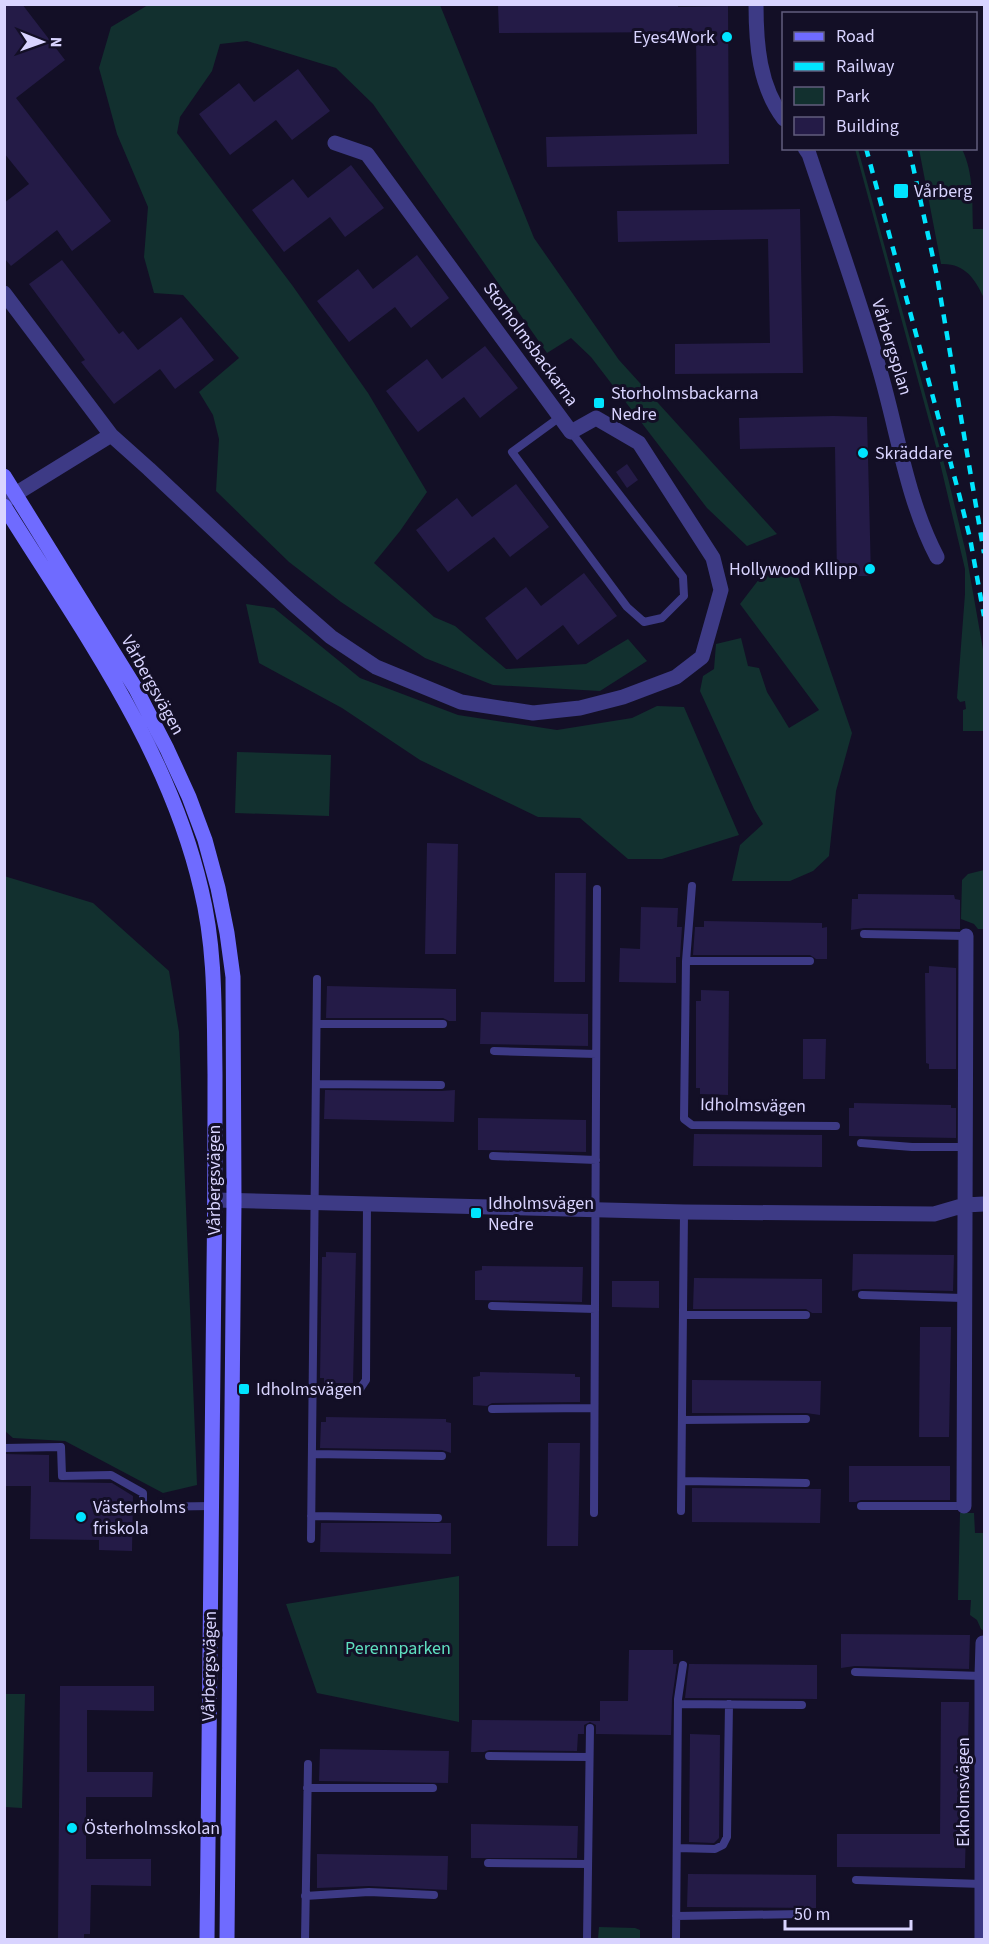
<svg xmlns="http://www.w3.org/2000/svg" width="989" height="1944" font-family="'Source Sans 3',sans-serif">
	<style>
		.green { fill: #12302f }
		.building { fill: #241b47 }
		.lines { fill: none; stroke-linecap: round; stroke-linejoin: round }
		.lane { stroke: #3d3a85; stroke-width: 8 }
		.street { stroke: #3d3a85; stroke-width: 15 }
		.secondary { stroke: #6f6bff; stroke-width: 15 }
		.rail { stroke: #00e5ff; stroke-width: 4.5; stroke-dasharray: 9 8; stroke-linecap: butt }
		.poi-dot { fill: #00e5ff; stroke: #130f26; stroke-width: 2 }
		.labels { text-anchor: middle; stroke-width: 6; stroke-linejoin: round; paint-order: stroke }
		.poi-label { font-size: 18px; fill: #d9d4ff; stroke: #130f26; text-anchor: start }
		.street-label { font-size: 18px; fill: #d9d4ff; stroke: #130f26 }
		.park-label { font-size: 18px; fill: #5fe0c0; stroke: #130f26 }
	</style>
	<rect width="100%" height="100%" fill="#130f26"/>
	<path class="green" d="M148,5H440L534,238L619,360L777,534L747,546L707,508L591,357L571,338L547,353L373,104L336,68L247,41L220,44L212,71L180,117L177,133L292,285L368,393L427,492L400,531L374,563L434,617L455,626L506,669L586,664L628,639L647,661L600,691L493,685L425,658L341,602L289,562L216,491L219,439L213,415L199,392L239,358L183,295L154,293L144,257L148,207L117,134L99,68L111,27Z
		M855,149H858L948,478L966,553L984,655V731H963V710L966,709L965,701L960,702L957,698L965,594V569L937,450Z
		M919,149H962C974,174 972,201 973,229H984V298C975,279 965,263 941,264Z
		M794,565L852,733L836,791L829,856L813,871L790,881H732L740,845L763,824L754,809L700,691L703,676L714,669L716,644L741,638L748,666L759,668L767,692L789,728L819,710L740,604L763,574Z
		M246,604L274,608L360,678L458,715L557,730L632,718L657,706L684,707L739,835L662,859H628L580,818L538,817L420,760L342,708L259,663Z
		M237,752L331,755L329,816L235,813Z
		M984,870V929H978L974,924L961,919L962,880L968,874Z
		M4,876L93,903L169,971L179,1032L197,1485L163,1493L65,1441L13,1438L5,1431Z
		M960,1513H974L975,1533H984V1631L981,1629L977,1620L970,1615L971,1600H958Z
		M459,1576V1722L317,1693L286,1604Z
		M5,1694H25L22,1808L5,1807Z
		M599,1927L635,1928L640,1930V1939H598Z"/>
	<path class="building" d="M4,4H22L65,60L16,98L111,221L72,251L57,230L11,266L4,258V203L29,184L4,153Z
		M678,4V7L728,6L729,164L547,167L546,137L697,134L696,32L499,33L498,5Z
		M298,69L330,111L292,140L276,120L230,155L199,114L239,83L254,102Z
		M351,165L384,208L345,237L330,217L284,252L252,210L293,179L308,198Z
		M800,209L803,373L675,374V344L770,343L768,239L618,242L617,211Z
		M417,255L449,298L411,328L395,307L349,342L317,301L358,269L373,289Z
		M62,260L119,334L123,331L138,350L181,317L214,360L175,389L160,369L114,404L81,362L85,360L29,284Z
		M485,346L518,388L480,418L464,397L418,432L386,391L427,359L442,379Z
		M834,416L867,417L871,576H837L835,447L740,449L739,418Z
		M627,464L638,480L627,488L616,472Z
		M516,484L549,527L510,557L494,537L448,572L416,530L457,498L472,517Z
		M584,573L617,616L578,645L563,625L517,660L485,618L526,587L541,606Z
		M427,843L458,844L456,954H425Z
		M555,873H586L585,982H554Z
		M858,894L954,895L955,899L960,900V929L864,928L851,930L852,899H858Z
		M641,907L678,908L677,927H682L680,957H676V983L619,982L620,948L640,949Z
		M704,921L822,923V928L827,927V959H816L810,955H693L695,927H704Z
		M929,966L956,968V1069H929V1064L926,1063L925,973H929Z
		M327,986L456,989V1021H449L443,1018H326Z
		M701,990L729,991L728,1095L700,1094V1088H696V1001H701Z
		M481,1012L588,1014V1046L480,1044Z
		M803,1039H826L825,1079H803Z
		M325,1090L441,1091L455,1090L454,1122L324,1119Z
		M854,1103L951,1105V1108H956V1138L849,1136V1108H854Z
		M478,1118L586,1120V1152L478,1150Z
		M694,1134L822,1135V1167L693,1166Z
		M326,1252L356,1253L353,1383H324V1378H320L322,1257H326Z
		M853,1254L954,1255L953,1291L862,1289L852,1291Z
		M482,1266L583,1267L582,1302L475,1300V1271L482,1270Z
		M694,1278L822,1279V1313H812L806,1309H693Z
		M612,1281H659V1308L612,1307Z
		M920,1327H951L949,1437H919Z
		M480,1372L575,1374V1377H580V1402L492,1403L487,1406L473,1405V1377L480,1376Z
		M692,1380L821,1381L820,1415L806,1413H692Z
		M326,1417L446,1419V1422L451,1423V1453L442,1450L320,1448L321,1422H326Z
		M548,1443H580L578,1546H547Z
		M4,1454L49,1455V1482L112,1483L133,1496L132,1551L99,1550V1540L30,1539L31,1486H4Z
		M849,1466H950V1500H861L856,1502H849Z
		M692,1488L821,1489L820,1523L692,1522Z
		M321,1523H451V1554L320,1552Z
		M841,1634L970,1635L969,1669L855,1666L841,1668Z
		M629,1650H673V1664H677L672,1699L671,1735L596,1734V1725L590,1722L584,1725V1734H578L577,1751L489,1750L484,1752H471L472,1720L600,1721V1701H628Z
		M689,1664L817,1665V1699L685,1698Z
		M60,1686H154V1711L87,1710V1772H153L152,1797H86V1859H151V1886L91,1885L90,1934H84V1940H58Z
		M941,1702H969L965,1868L837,1867V1834H940Z
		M690,1734L720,1735L719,1838L714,1843L689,1842Z
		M320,1749L449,1751L448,1783L319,1781Z
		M471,1824L578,1826L577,1858H471Z
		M317,1854L448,1856L447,1890L369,1886L317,1888Z
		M688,1874L816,1875V1908L687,1907Z"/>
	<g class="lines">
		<path class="lane" d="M560,417L512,452L627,607L644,622L662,618L684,596L683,577L571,432
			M692,886L686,961L684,1119L692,1125L836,1126
			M864,934L966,936
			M686,961H810
			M317,1024H443
			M494,1051L596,1054
			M316,1084L441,1085
			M861,1143L912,1147H964
			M493,1156L596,1160
			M862,1295L963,1298
			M492,1306L595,1309
			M683,1315H806
			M312,1391L360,1389L366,1380L367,1203
			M492,1409L594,1408
			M682,1420L806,1419
			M4,1448L61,1447L62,1476L111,1475L143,1493V1507L212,1506
			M312,1454L442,1456
			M682,1481L806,1483
			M861,1506H964
			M681,1511L684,1212
			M594,1513L597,889
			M311,1516L438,1518
			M311,1539L317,979
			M855,1672L982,1676
			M678,1704L802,1705
			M489,1756L589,1757
			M307,1788H433
			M677,1848L715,1849L723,1845L727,1837L729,1704
			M488,1863L588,1864
			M856,1880L982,1884
			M305,1896L369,1892L434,1895
			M676,1916L802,1914
			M305,1940L308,1764
			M587,1940L590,1728
			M676,1940L678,1699L683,1665"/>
		<path class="street" d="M756,4C756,44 759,86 784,119
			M805,148L809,154C833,226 859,298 880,371C898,433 907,500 937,557
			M4,293L111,435L149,469L291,602L331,637L376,667L461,702L533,713L580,708L623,697L676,677L702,657L721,590L713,558L639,443L596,418L571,432L367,154L335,143
			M4,501L111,435
			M215,1200L684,1212L934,1214L965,1205L984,1204
			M964,1506L966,936
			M982,1940V1676L983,1643"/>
		<path class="secondary" d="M4,476L136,689L167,749L189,797L205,840L218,888L227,933L233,977L234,1201L227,1940
			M4,506C80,628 168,747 201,889C216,950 214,1012 215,1074C215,1139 215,1204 214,1268C212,1492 209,1716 207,1940"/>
		<path class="rail" d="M866,148L959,494L970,538L984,616
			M909,148L937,276L984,553"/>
	</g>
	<g class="poi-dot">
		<circle cx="727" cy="37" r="6"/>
		<rect x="893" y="183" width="16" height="16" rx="3"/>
		<rect x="593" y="397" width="12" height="12" rx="3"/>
		<circle cx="863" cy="453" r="6"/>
		<circle cx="870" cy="569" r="6"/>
		<rect x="470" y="1207" width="12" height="12" rx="3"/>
		<rect x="238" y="1383" width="12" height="12" rx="3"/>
		<circle cx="81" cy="1517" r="6"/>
		<circle cx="72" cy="1828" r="6"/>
	</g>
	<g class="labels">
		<g class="poi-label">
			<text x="715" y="43" text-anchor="end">Eyes4Work</text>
			<text x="914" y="197">Vårberg</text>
			<text x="611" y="399">Storholmsbackarna<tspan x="611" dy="21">Nedre</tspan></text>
			<text x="875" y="459">Skräddare</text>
			<text x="858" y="575" text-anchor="end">Hollywood Kllipp</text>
			<text x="488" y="1209">Idholmsvägen<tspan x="488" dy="21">Nedre</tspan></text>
			<text x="256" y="1395">Idholmsvägen</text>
			<text x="93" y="1513">Västerholms<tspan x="93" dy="21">friskola</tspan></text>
			<text x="84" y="1834">Österholmsskolan</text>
		</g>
		<g class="street-label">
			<text transform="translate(531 344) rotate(54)" y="6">Storholmsbackarna</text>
			<text transform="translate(892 347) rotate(73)" y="6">Vårbergsplan</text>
			<text transform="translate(153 685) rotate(61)" y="6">Vårbergsvägen</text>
			<text transform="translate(753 1105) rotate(1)" y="6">Idholmsvägen</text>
			<text transform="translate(214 1180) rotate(-90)" y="6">Vårbergsvägen</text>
			<text transform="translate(209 1666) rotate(-89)" y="6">Vårbergsvägen</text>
			<text transform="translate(963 1792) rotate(-90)" y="6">Ekholmsvägen</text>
		</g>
		<g class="park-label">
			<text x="398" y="1654">Perennparken</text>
		</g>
	</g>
	<rect width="989" height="1944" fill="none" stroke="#d9d4ff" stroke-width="12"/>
	<rect x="782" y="12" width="195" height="138" fill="#130f26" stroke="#625e7d" stroke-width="1.5"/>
	<rect x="794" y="32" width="30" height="9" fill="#6f6bff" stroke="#625e7d" stroke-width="1.5"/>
	<text x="836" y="42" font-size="18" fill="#d9d4ff">Road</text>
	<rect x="794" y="62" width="30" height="9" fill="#00e5ff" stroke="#625e7d" stroke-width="1.5"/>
	<text x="836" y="72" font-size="18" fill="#d9d4ff">Railway</text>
	<rect x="794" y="87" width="30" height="18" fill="#12302f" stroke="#625e7d" stroke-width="1.5"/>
	<text x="836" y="102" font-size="18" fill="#d9d4ff">Park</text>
	<rect x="794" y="117" width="30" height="18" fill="#241b47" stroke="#625e7d" stroke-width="1.5"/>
	<text x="836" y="132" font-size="18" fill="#d9d4ff">Building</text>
	<g transform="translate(42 42) rotate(91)" stroke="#130f26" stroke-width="4.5" paint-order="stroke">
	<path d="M0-4.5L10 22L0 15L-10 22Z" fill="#d9d4ff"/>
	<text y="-9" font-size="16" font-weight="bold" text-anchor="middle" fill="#d9d4ff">N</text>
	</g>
	<path d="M785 1920v9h126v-9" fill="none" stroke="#d9d4ff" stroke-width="3"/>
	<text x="794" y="1920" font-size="18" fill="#d9d4ff" stroke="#130f26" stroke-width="4.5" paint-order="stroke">50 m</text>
</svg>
